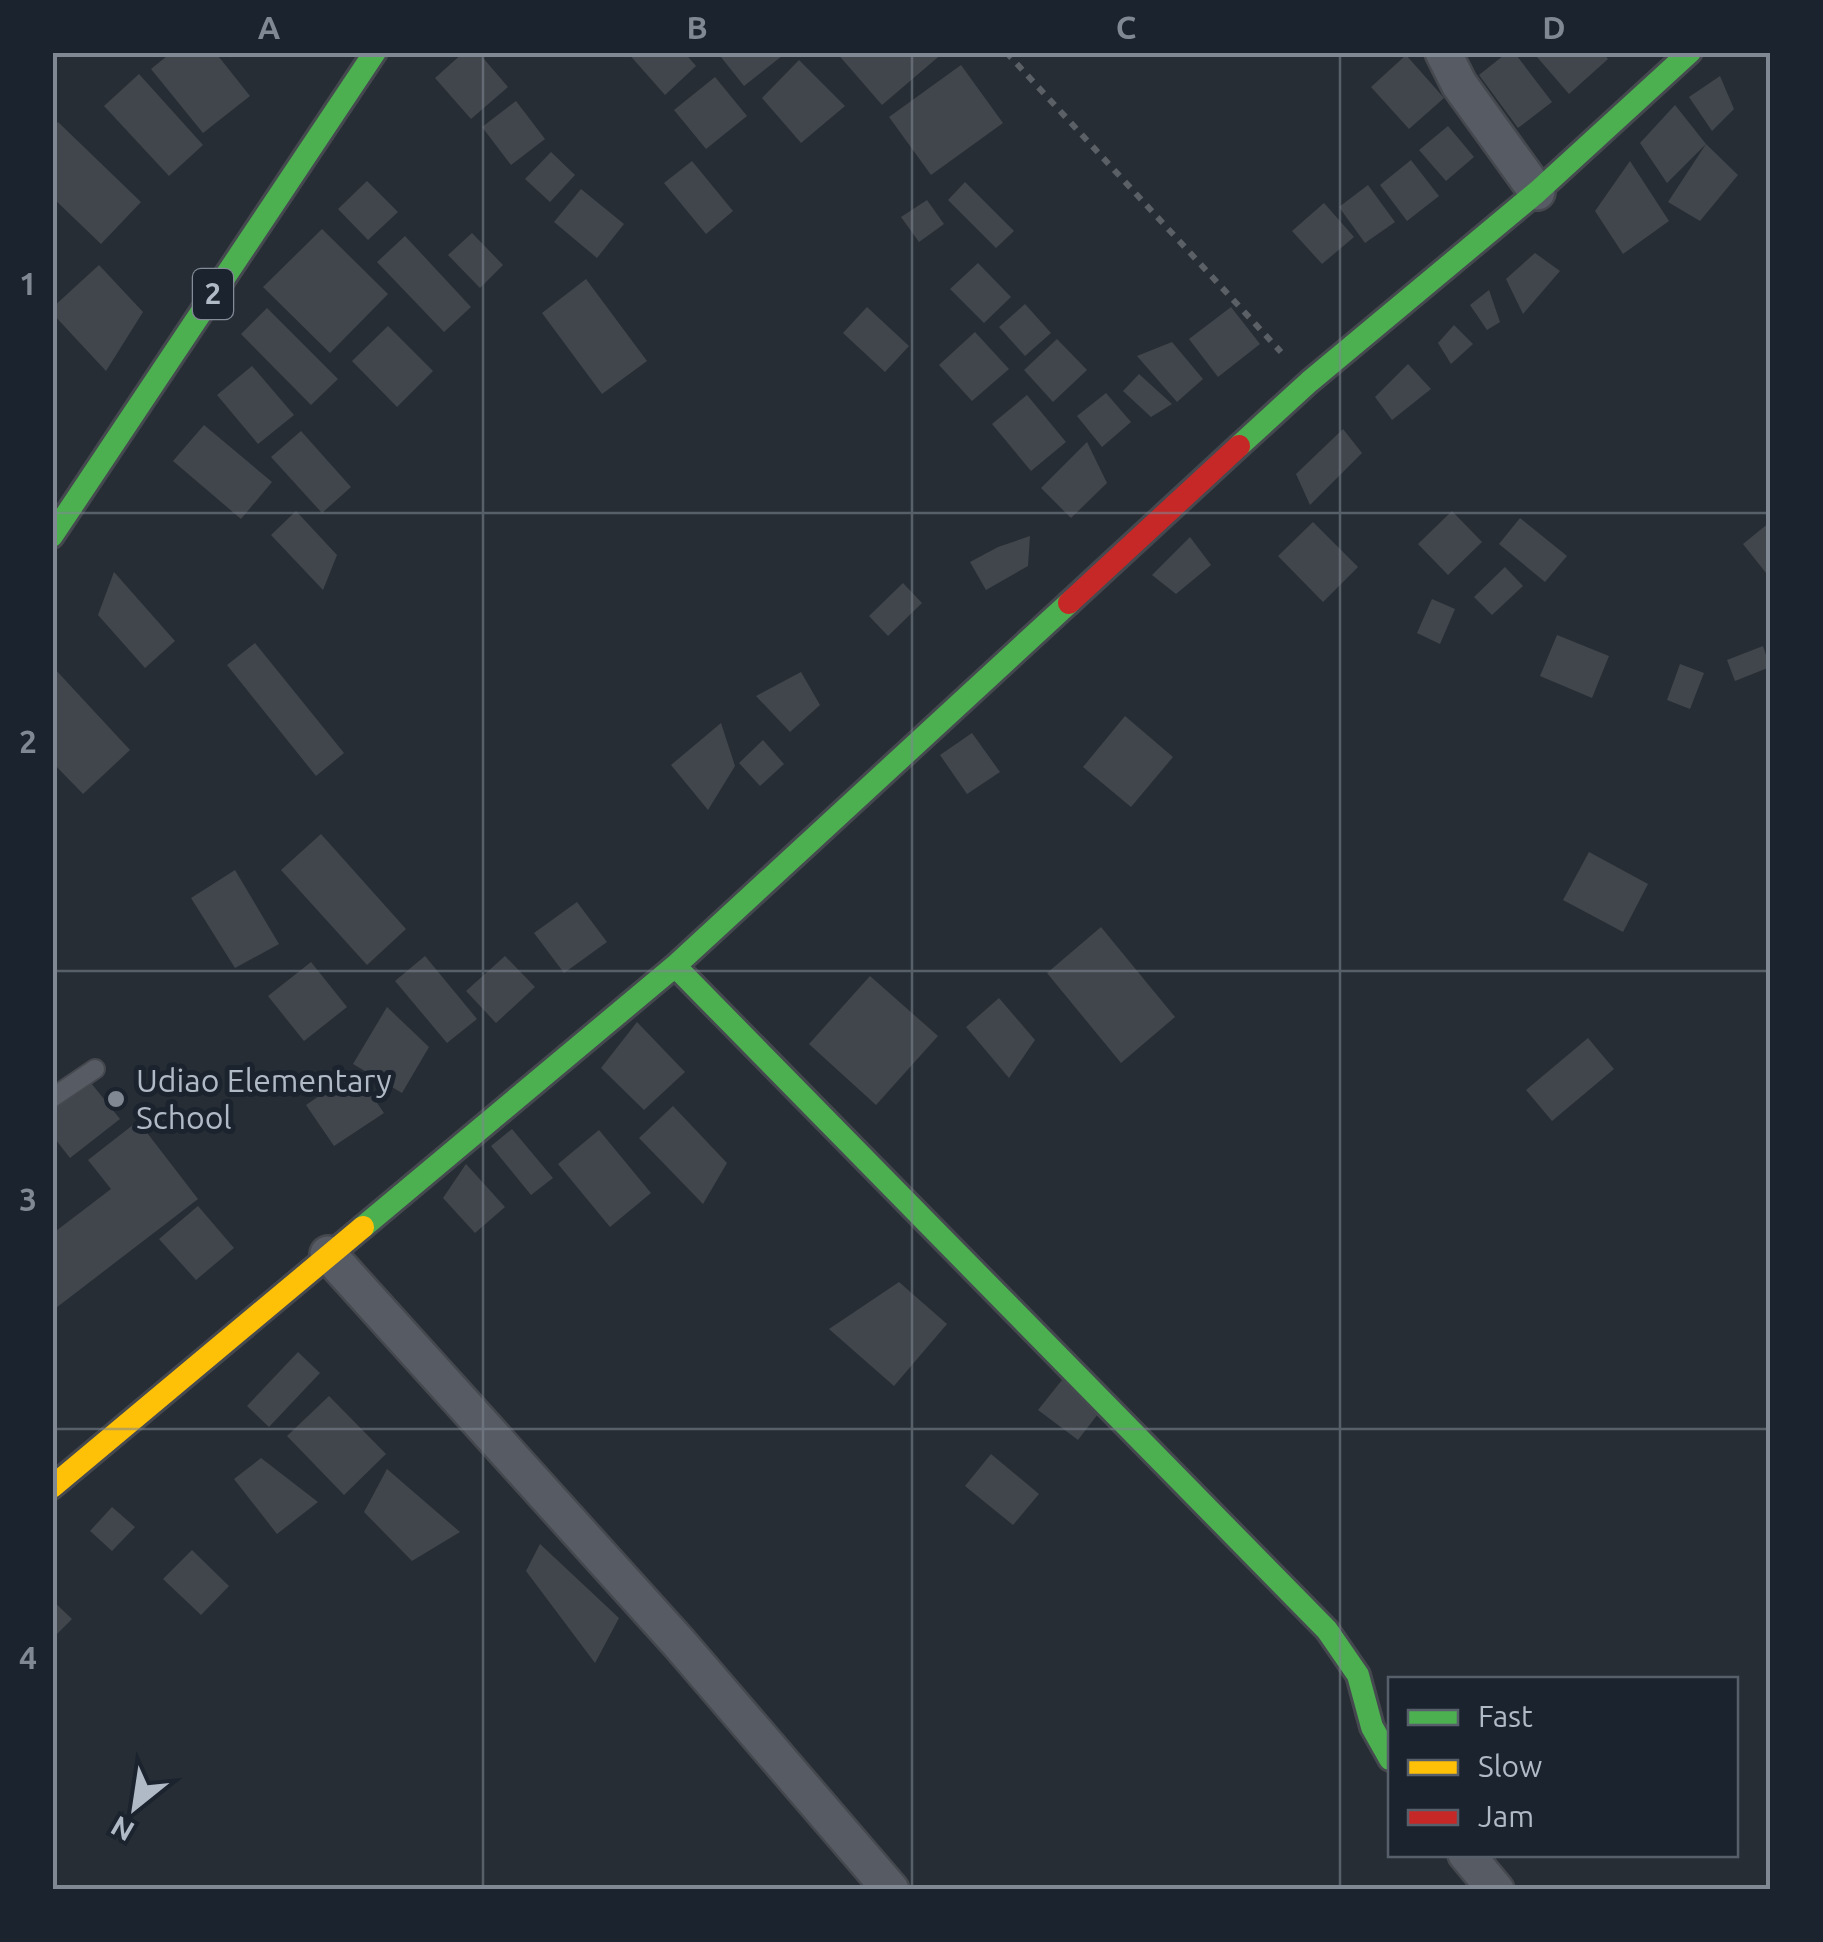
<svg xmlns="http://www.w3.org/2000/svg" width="1823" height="1942" font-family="Ubuntu,sans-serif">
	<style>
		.building { fill: #41464c }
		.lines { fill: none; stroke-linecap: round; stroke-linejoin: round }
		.lane-casing { stroke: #45494f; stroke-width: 22 }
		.street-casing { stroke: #45494f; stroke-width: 40 }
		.fast-casing { stroke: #45494f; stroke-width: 28 }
		.slow-casing { stroke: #45494f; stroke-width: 28 }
		.jam-casing { stroke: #45494f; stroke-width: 28 }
		.path { stroke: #5a6066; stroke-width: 6; stroke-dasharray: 8 8; stroke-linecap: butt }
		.lane { stroke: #575b63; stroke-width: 18 }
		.street { stroke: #575b63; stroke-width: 35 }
		.fast { stroke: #4caf50; stroke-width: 22 }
		.slow { stroke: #ffc107; stroke-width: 22 }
		.jam { stroke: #c62828; stroke-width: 22 }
		.grid { fill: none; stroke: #808893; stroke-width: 2.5; stroke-opacity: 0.55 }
		.poi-dot { fill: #808893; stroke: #1b232e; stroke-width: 4 }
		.labels { text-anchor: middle; stroke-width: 10; stroke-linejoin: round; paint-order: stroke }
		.shield { fill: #1b232e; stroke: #838c98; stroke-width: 2.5 }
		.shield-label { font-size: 30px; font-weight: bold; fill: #b0b9c6 }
		.poi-label { font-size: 32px; fill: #b0b9c6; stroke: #1b232e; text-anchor: start }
		.neatline { fill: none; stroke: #808893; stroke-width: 4 }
		.grid-label { font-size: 32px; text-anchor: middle; font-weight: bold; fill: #808893 }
	</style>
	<rect width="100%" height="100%" fill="#272d34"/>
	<path class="building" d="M172,52H215L250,96L203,133L151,69Z
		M464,52H478L508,87L471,119L435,78Z
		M627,52H684L696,66L665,95Z
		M717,52H787L744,86Z
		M836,52H944L882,105Z
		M1508,52H1514L1552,102L1518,128L1479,75Z
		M1542,52H1602L1608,59L1569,94L1537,57Z
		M1406,55L1444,98L1409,129L1371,87Z
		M799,60L845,106L801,143L762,98Z
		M961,65L1003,123L931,175L889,117Z
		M139,74L203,145L169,176L104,106Z
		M1720,76L1734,109L1712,131L1689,97Z
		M715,77L747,116L706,149L674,110Z
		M516,101L545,139L511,165L482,127Z
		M1675,105L1706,144L1667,183L1640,143Z
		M58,122L141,202L101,244L52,197V127Z
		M1448,126L1474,157L1446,181L1419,150Z
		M1706,144L1738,175L1700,221L1668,202Z
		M551,152L575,175L550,202L525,179Z
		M1411,160L1439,196L1407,221L1380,185Z
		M692,161L733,211L706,234L664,183Z
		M1630,161L1669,221L1623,254L1595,211Z
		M367,181L398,212L368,240L338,209Z
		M965,182L1014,231L996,248L948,200Z
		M1368,185L1395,222L1365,243L1339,207Z
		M581,189L624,224L597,258L554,222Z
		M927,200L944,224L919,242L901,217Z
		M1324,203L1354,237L1322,264L1292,231Z
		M322,229L388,294L330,353L263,287Z
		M472,233L503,265L480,288L448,255Z
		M405,236L471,307L444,332L377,262Z
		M1535,253L1560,271L1523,314L1506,279Z
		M978,263L1011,297L984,323L950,289Z
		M99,265L143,312L106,371L52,313V308Z
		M586,279L647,361L602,394L542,313Z
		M1489,290L1500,322L1487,330L1470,305Z
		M1025,304L1051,333L1025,356L999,327Z
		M867,307L909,346L885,372L843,333Z
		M1231,307L1260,344L1218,377L1189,339Z
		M267,308L338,379L311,405L241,334Z
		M1454,325L1473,344L1451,364L1438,343Z
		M388,326L433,371L397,407L352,361Z
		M975,332L1009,369L972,401L939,365Z
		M1057,339L1087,370L1053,402L1024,370Z
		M1172,342L1203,379L1177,402L1137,356Z
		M1408,364L1431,389L1392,420L1375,397Z
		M252,366L294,415L258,444L217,395Z
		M1139,374L1172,404L1151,417L1123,391Z
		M1106,393L1131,422L1102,447L1077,416Z
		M1027,395L1066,442L1031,471L992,424Z
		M204,425L272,482L241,519L173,461Z
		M1343,429L1362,453L1310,505L1296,474Z
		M301,431L351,487L322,513L271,457Z
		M1087,442L1107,483L1071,518L1041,488Z
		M296,511L337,555L323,590L271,535Z
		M1452,511L1482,542L1448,575L1418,544Z
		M1520,518L1567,556L1545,582L1499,544Z
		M1313,522L1358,567L1323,602L1278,556Z
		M1770,522V578L1743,544Z
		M1030,536L1028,566L986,590L970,562L998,547Z
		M1190,537L1211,565L1176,594L1152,575Z
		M1505,567L1523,586L1492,615L1474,597Z
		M114,572L175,641L145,668L98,615Z
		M903,583L922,603L888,636L869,616Z
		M1432,599L1455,609L1440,644L1417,633Z
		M1557,635L1609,656L1592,698L1540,676Z
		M255,643L344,753L316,776L227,665Z
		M1763,646L1770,667L1735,681L1727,660Z
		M1680,664L1704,673L1690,709L1667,700Z
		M54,668L130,750L83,794L52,762Z
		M801,672L820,705L790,732L756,696Z
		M1125,716L1173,757L1131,807L1083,767Z
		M721,723L735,766L708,810L671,765Z
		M972,733L1000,772L967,794L940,755Z
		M763,740L784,764L760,786L739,763Z
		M321,834L406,929L367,965L281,870Z
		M1589,852L1648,884L1623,932L1563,900Z
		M235,870L279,944L235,968L191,898Z
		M577,902L607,942L564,973L534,933Z
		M1101,927L1175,1017L1121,1063L1047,973Z
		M425,956L477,1019L447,1043L395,981Z
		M505,956L535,987L496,1023L466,991Z
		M311,962L347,1007L304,1041L268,996Z
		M870,976L938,1036L876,1105L809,1044Z
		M999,998L1035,1040L1009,1078L966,1027Z
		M387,1007L429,1047L402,1093L353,1064Z
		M637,1022L685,1072L644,1110L601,1068Z
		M1588,1038L1614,1069L1552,1121L1526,1090Z
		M355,1071L384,1113L334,1146L306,1105Z
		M87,1078L120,1119L70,1158L52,1135V1105Z
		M673,1106L727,1163L703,1204L639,1138Z
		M138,1121L198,1199L52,1311V1234L111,1189L88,1160Z
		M512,1129L553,1178L531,1195L491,1146Z
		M599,1130L651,1193L610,1227L558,1164Z
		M466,1164L505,1207L475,1233L443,1198Z
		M198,1206L234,1248L196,1280L159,1239Z
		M899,1282L947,1324L894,1386L829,1329Z
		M298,1352L320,1373L269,1427L247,1406Z
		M1062,1380L1101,1410L1078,1440L1038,1410Z
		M329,1396L386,1454L344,1495L287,1436Z
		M991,1454L1039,1494L1013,1525L965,1486Z
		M261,1458L318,1502L277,1534L234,1479Z
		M387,1469L460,1532L412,1561L364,1512Z
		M112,1507L135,1527L112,1551L90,1531Z
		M540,1544L619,1618L595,1663L526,1571Z
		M192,1550L229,1586L201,1615L163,1579Z
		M52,1600L72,1619L52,1639Z"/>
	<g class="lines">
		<g class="lane-casing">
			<path id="lane" d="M52,1098L95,1069"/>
		</g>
		<g class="street-casing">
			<path id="street" d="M1443,52L1459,84L1537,192
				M328,1254L679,1643L891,1890
				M1466,1854L1496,1890"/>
		</g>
		<g class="fast-casing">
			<path id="fast" d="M1239,446L1309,382L1537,192L1690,52
				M52,536L375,52
				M675,966L1327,1630L1358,1675L1372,1727L1390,1759
				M363,1227L675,966L1069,603"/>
		</g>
		<g class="slow-casing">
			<path id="slow" d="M52,1487L363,1227"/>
		</g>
		<g class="jam-casing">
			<path id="jam" d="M1069,603L1239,446"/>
		</g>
		<path class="path" d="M1006,52L1281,352"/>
		<use href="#lane" class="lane"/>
		<use href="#street" class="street"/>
		<use href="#fast" class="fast"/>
		<use href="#slow" class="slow"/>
		<use href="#jam" class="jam"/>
	</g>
	<path class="grid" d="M483,52V1890M912,52V1890M1340,52V1890M52,513H1770M52,971H1770M52,1429H1770"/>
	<circle class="poi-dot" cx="116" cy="1099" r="10"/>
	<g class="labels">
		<rect class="shield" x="193" y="269" width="40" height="50" rx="8"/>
		<g class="shield-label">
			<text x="213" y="304">2</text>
		</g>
		<g class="poi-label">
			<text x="136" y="1092">Udiao Elementary<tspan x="136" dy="37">School</tspan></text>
		</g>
	</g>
	<rect width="1823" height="1942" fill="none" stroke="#1b232e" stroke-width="110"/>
	<rect x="1388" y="1677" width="350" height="180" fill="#1b232e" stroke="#575f6b" stroke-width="2.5"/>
	<rect x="1408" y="1710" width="50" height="15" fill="#4caf50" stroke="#575f6b" stroke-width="2.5"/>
	<text x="1478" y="1727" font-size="30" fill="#b0b9c6">Fast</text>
	<rect x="1408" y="1760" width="50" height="15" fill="#ffc107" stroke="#575f6b" stroke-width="2.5"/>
	<text x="1478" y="1777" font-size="30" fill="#b0b9c6">Slow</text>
	<rect x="1408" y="1810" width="50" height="15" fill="#c62828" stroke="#575f6b" stroke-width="2.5"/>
	<text x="1478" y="1827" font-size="30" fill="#b0b9c6">Jam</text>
	<g transform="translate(135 1807) rotate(210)" stroke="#1b232e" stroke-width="8" paint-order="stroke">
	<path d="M0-8L18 38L0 25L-18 38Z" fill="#b0b9c6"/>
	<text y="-15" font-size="28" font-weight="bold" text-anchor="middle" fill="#b0b9c6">N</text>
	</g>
	<rect x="55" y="55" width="1713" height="1832" class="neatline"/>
	<g class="grid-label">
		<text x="269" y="39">A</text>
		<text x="697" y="39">B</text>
		<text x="1126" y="39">C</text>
		<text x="1554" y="39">D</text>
		<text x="28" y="295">1</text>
		<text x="28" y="753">2</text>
		<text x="28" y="1211">3</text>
		<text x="28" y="1669">4</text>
	</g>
</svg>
